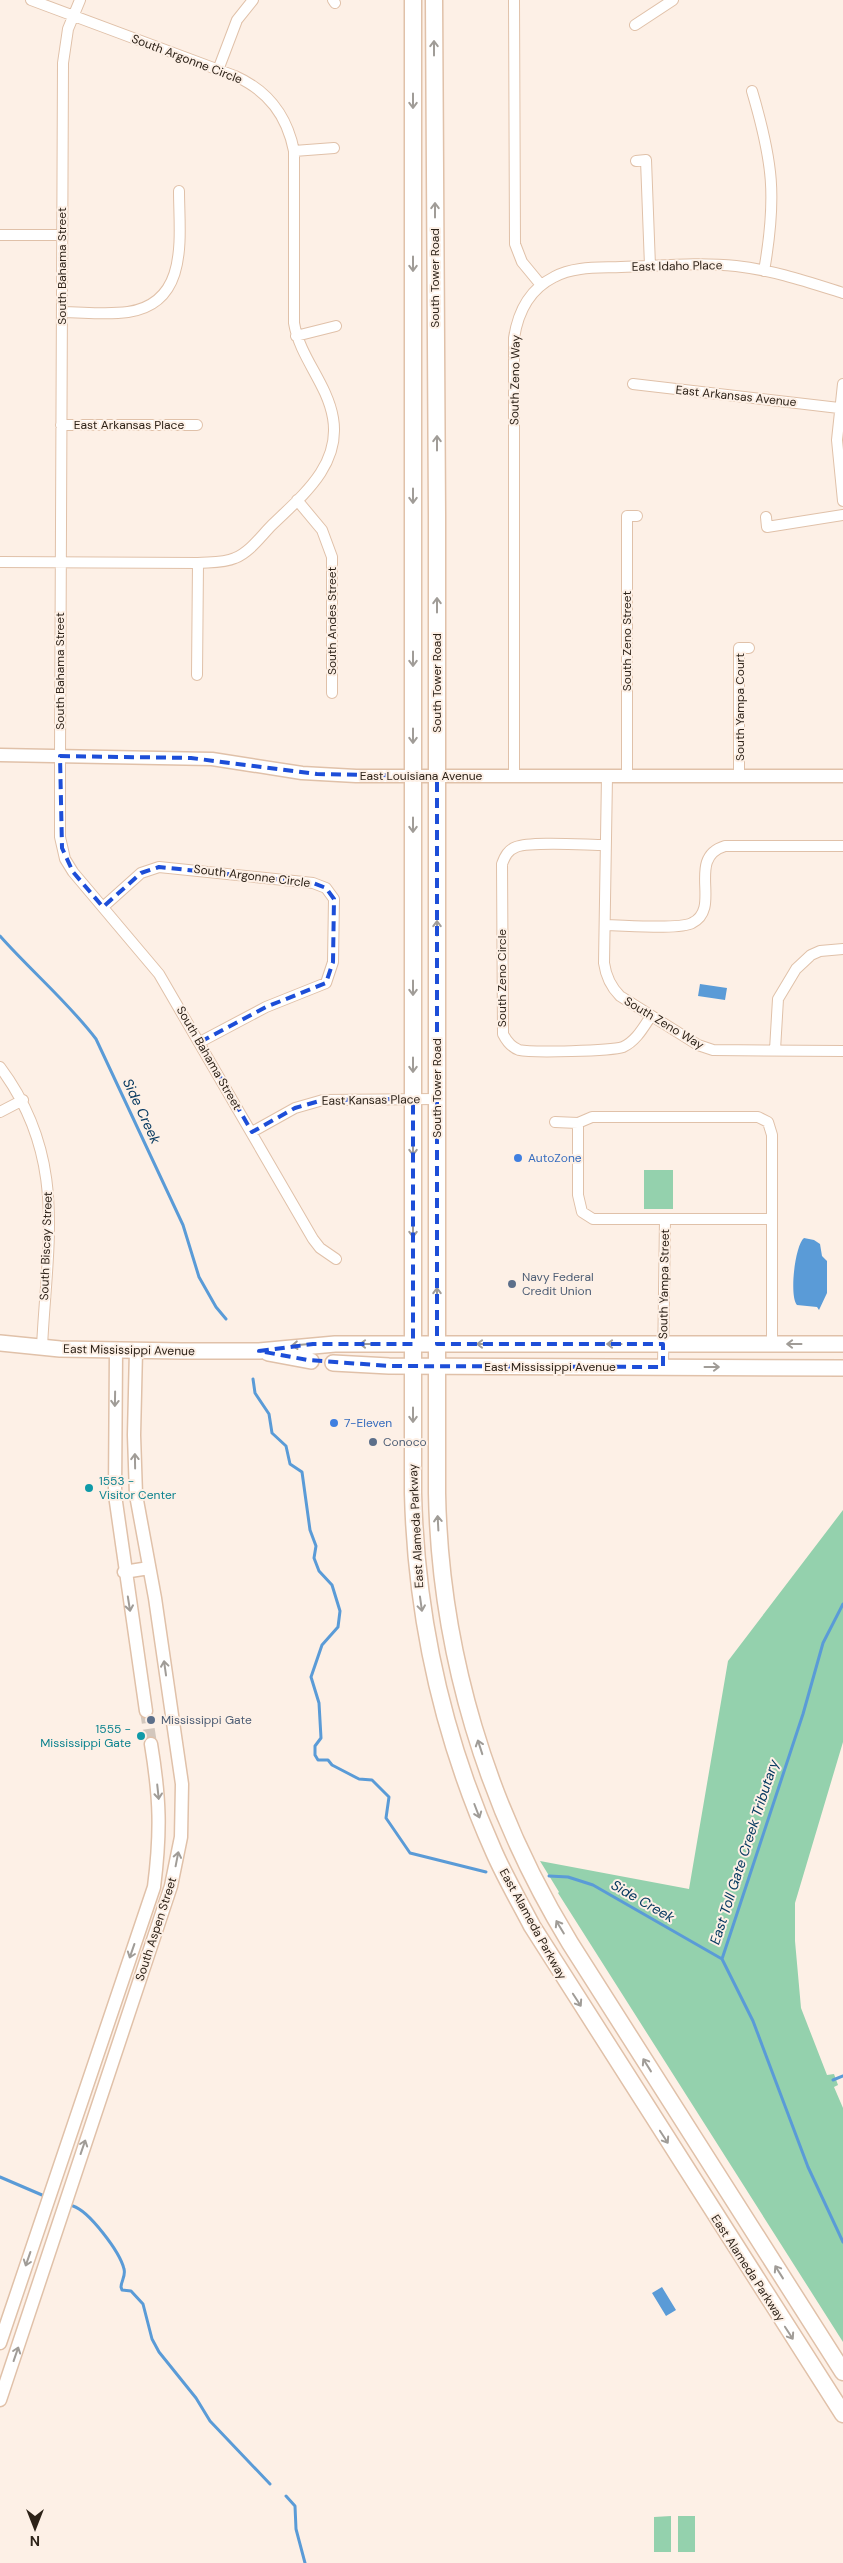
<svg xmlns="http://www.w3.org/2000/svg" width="843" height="2563" font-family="'DM Sans',sans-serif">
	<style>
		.green { fill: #94d1ad }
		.water { fill: #5a9bd7 }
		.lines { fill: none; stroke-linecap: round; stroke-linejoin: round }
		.stream { stroke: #5a9bd7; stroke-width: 3 }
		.tertiary-tunnel { stroke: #d3c7bd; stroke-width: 12; stroke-dasharray: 12 6; stroke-linecap: butt }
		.minor-casing { stroke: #e0c1a9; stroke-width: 12 }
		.tertiary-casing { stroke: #e0c1a9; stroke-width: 15 }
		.secondary-casing { stroke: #e0c1a9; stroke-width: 18 }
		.primary-casing { stroke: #e0c1a9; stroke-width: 19 }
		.minor { stroke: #fff; stroke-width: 10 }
		.tertiary { stroke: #fff; stroke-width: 12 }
		.secondary { stroke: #fff; stroke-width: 15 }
		.primary { stroke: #fff; stroke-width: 16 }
		.oneway { stroke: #a09c97 }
		.marked { fill: none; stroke: #1d4ed8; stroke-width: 4; stroke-dasharray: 10 6; stroke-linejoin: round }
		.shop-dot { fill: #3f7fe0; stroke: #fdf0e6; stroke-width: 2 }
		.service-dot { fill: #5c6f8a; stroke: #fdf0e6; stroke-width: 2 }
		.culture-dot { fill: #0f9aa8; stroke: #fdf0e6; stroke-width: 2 }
		.labels { text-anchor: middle; stroke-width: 4; stroke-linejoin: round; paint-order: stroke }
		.street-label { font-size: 12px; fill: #2d2218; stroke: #fdf0e6 }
		.shop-label { font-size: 12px; fill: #366cbe; stroke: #fdf0e6; text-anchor: start }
		.service-label { font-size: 12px; fill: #4e5e75; stroke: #fdf0e6; text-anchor: start }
		.culture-label { font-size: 12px; fill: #0d838f; stroke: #fdf0e6; text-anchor: start }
		.water-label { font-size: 14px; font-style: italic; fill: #063960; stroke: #fdf0e6 }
	</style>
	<rect width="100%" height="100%" fill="#fdf0e6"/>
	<path class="green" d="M644,1170H673V1209H644Z
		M843,1510V1742L795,1903V1941L801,2008L827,2075L834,2074L838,2085L834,2087L843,2108V2342L558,1893L559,1892L540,1861L689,1889L728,1661Z
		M671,2516V2552H654V2517Z
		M678,2516H695V2552H678Z"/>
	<path class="water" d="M700,984L727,988L725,1000L698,996Z
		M804,1238L814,1240L820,1244L822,1256L827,1261V1293L819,1310L817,1307L797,1305C789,1296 795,1245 804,1238Z
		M662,2287L676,2310L666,2316L652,2293Z"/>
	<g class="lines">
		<path class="stream" d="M0,936C31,971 68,1002 96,1039L183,1225L199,1277L216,1307L226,1319
			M253,1379L255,1393L269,1414L272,1433L286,1446L290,1464L302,1472L310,1530L316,1546L314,1558L319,1571L332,1585L340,1611L338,1627L322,1645L311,1677L319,1703L321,1738L315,1746V1755L318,1760H328L332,1765L359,1779L372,1780L389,1797L386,1818L410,1853L486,1872
			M843,1604L823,1643L803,1714L722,1959L753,2021L808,2167L843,2242
			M549,1876L568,1877L593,1885L722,1959
			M833,2080L843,2076
			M0,2177L42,2195
			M73,2206C89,2211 120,2252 124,2269C126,2276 121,2281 121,2287L122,2290L131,2291L143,2304L152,2339L159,2352L196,2398L210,2421L270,2484
			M286,2496L295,2506L296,2529L305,2563"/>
		<path class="tertiary-tunnel" d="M146,1711L151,1744"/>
		<g class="minor-casing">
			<path id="minor" d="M80,0L68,29L63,63L60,756V837L65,859L73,872L159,974L313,1239L320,1248L336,1259
				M333,0L335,3
				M514,0L515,244L522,262L541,285
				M635,25L673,0
				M218,70L237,20L253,0
				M752,91C773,162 777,197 764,271
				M294,151L334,148
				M636,161L646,160L650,266
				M0,235H62
				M62,312C83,312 106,315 128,312C190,303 179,236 179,191
				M296,336L336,326
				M633,384L839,408
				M843,384L837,440L843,501
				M61,425H197
				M297,500L322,530L332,557V693
				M766,517L767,527L843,515
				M0,562L198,563C211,562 224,563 235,558C250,552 261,536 272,525C303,495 341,465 333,418C327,383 300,358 294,323V151C287,116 269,91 235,76L31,0
				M197,675L198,563
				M514,776V338C518,312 530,289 554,277C574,266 599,268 621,267C659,266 698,262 736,266C773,270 808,282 843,293
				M607,776L604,963C606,977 611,987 620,996L698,1045L713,1050L843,1051
				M627,776V516H637
				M739,776V648H749
				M605,845C586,845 531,841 516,847C508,850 505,856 502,864L503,1034C507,1042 511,1047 519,1050C532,1053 611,1051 623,1047C636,1041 643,1028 651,1016
				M103,907L141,873L159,867L313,883L326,888L334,899L333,962L326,983L266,1007L200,1042
				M605,925C623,925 679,930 692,923C723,908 685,858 725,846H843
				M775,1050L778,999L796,969L811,955L820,951L843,949
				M0,1067C68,1158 47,1242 42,1347
				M0,1112L23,1100
				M555,1122L578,1123V1195L582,1212L593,1219H665L663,1367
				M578,1123L592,1117H758L768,1122L772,1135V1344
				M252,1132L295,1108L323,1100L437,1099
				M665,1219H771"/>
		</g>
		<g class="tertiary-casing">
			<path id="tertiary" d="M0,755L212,759L302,773L356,776H843
				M116,1350L115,1495L146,1711
				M124,1572L149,1568
				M0,2343L154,1887C161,1832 160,1798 151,1744
				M0,2400L171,1886L181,1837L182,1784L155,1598L136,1495L134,1435L136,1350"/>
		</g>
		<g class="secondary-casing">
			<path id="secondary" d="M0,1343L60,1349L181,1351H259L335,1344H843
				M268,1353L311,1361
				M333,1363L389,1366L843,1368"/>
		</g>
		<g class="primary-casing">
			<path id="primary" d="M413,0V1493C416,1617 443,1738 494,1852C505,1877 519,1901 532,1926L843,2414
				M434,0L437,515V1493C440,1652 487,1807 570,1943L843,2372"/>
		</g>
		<use href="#minor" class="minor"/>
		<use href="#tertiary" class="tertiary"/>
		<use href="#secondary" class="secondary"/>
		<use href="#primary" class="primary"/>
	</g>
	<defs><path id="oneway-shaft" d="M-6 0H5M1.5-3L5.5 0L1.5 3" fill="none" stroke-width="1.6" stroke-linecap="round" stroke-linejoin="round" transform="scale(1.25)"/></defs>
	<g class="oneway">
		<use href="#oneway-shaft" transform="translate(434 48) rotate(-90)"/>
		<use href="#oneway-shaft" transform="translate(413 101) rotate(90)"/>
		<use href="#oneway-shaft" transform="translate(435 210) rotate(-90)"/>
		<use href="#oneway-shaft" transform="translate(413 264) rotate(90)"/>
		<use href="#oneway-shaft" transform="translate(437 443) rotate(-90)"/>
		<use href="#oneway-shaft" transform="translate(413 496) rotate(90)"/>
		<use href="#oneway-shaft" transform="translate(437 605) rotate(-90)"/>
		<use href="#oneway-shaft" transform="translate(413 659) rotate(90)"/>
		<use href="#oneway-shaft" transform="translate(413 736) rotate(90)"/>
		<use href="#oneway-shaft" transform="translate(413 825) rotate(90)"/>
		<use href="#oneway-shaft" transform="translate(437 928) rotate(-90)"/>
		<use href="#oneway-shaft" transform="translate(413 988) rotate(90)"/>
		<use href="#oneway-shaft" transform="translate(413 1065) rotate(90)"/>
		<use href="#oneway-shaft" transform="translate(413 1148) rotate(90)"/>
		<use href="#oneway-shaft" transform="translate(413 1230) rotate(90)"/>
		<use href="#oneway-shaft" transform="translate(437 1295) rotate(-90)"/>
		<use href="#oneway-shaft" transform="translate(367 1344) rotate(-180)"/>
		<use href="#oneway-shaft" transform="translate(484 1344) rotate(180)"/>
		<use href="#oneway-shaft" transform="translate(614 1344) rotate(180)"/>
		<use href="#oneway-shaft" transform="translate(794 1344) rotate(-180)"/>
		<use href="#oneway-shaft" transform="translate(299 1345) rotate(175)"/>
		<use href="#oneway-shaft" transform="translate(712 1367)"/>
		<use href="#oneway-shaft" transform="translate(115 1399) rotate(91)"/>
		<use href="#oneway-shaft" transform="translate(413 1415) rotate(90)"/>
		<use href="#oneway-shaft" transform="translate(135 1461) rotate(-91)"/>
		<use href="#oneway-shaft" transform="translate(438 1523) rotate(-93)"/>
		<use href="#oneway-shaft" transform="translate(129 1604) rotate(81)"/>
		<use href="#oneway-shaft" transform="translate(421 1604) rotate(82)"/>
		<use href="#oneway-shaft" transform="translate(165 1668) rotate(-98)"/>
		<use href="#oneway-shaft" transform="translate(480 1747) rotate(-108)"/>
		<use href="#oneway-shaft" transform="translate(158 1792) rotate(84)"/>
		<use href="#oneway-shaft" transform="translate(477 1811) rotate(69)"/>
		<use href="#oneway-shaft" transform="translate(177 1859) rotate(-79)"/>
		<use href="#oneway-shaft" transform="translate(560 1927) rotate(-121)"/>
		<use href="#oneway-shaft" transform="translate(132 1951) rotate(109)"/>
		<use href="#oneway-shaft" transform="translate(577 2000) rotate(57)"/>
		<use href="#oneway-shaft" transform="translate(647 2065) rotate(-122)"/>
		<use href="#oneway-shaft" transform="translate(664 2137) rotate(57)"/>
		<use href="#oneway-shaft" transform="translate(83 2147) rotate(-71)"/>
		<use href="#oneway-shaft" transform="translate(28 2259) rotate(109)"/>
		<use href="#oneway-shaft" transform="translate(779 2272) rotate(-122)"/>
		<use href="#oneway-shaft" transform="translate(789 2333) rotate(57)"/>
		<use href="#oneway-shaft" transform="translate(16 2354) rotate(-71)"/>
	</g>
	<path class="marked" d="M60,756L191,758L317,774L437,776V1344H663V1367L389,1366L308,1360L259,1351L313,1344H413V1099L323,1100L295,1108L252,1132L200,1042L266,1007L326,983L333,962L334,899L326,888L313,883L159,867L141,873L103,907L73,872L62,848Z"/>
	<g class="shop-dot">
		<circle cx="518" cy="1158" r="5"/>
		<circle cx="334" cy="1423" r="5"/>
	</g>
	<g class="service-dot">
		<circle cx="512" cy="1284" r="5"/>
		<circle cx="373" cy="1442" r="5"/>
		<circle cx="151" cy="1720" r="5"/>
	</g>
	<g class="culture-dot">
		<circle cx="89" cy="1488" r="5"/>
		<circle cx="141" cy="1736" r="5"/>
	</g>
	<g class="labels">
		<g class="street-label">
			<text transform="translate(187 59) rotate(21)" y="4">South Argonne Circle</text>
			<text transform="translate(62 266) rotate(-90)" y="4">South Bahama Street</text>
			<text transform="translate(677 266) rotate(-1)" y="4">East Idaho Place</text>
			<text transform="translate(435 278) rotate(-90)" y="4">South Tower Road</text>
			<text transform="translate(515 380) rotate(-89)" y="4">South Zeno Way</text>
			<text transform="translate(736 396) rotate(6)" y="4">East Arkansas Avenue</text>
			<text x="129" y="429">East Arkansas Place</text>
			<text transform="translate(332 621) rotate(-90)" y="4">South Andes Street</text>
			<text transform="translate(627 641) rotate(-90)" y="4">South Zeno Street</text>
			<text transform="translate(60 671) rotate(-90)" y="4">South Bahama Street</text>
			<text transform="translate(437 683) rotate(-90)" y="4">South Tower Road</text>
			<text transform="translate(740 707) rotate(-90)" y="4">South Yampa Court</text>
			<text x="421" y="780">East Louisiana Avenue</text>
			<text transform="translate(252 876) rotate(7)" y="4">South Argonne Circle</text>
			<text transform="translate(502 978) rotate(-90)" y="4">South Zeno Circle</text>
			<text transform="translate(664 1023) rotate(31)" y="4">South Zeno Way</text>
			<text transform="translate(209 1058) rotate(60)" y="4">South Bahama Street</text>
			<text transform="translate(437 1088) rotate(-90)" y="4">South Tower Road</text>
			<text transform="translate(371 1100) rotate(-1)" y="4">East Kansas Place</text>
			<text transform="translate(46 1246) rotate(-88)" y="4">South Biscay Street</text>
			<text transform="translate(664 1284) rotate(-89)" y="4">South Yampa Street</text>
			<text transform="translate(129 1350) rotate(1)" y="4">East Mississippi Avenue</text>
			<text x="550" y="1371">East Mississippi Avenue</text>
			<text transform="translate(416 1526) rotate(-93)" y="4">East Alameda Parkway</text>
			<text transform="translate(533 1924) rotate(61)" y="4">East Alameda Parkway</text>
			<text transform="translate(156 1929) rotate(-72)" y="4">South Aspen Street</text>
			<text transform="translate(748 2268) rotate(57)" y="4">East Alameda Parkway</text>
		</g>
		<g class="shop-label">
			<text x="528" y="1162">AutoZone</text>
			<text x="344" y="1427">7-Eleven</text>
		</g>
		<g class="service-label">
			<text x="522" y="1281">Navy Federal<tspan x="522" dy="14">Credit Union</tspan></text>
			<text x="383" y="1446">Conoco</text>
			<text x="161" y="1724">Mississippi Gate</text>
		</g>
		<g class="culture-label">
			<text x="99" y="1485">1553 -<tspan x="99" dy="14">Visitor Center</tspan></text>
			<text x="131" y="1733" text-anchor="end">1555 -<tspan x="131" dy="14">Mississippi Gate</tspan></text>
		</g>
		<g class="water-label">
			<text transform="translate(142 1111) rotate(65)" y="5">Side Creek</text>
			<text transform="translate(744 1852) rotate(-72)" y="5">East Toll Gate Creek Tributary</text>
			<text transform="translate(643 1901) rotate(30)" y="5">Side Creek</text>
		</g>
	</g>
	<g transform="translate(35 2528) rotate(180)" stroke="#fdf0e6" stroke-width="4" paint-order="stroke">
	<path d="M0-4L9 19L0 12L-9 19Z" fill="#2d2218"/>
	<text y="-8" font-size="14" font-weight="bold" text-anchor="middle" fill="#2d2218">N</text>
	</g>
</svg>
